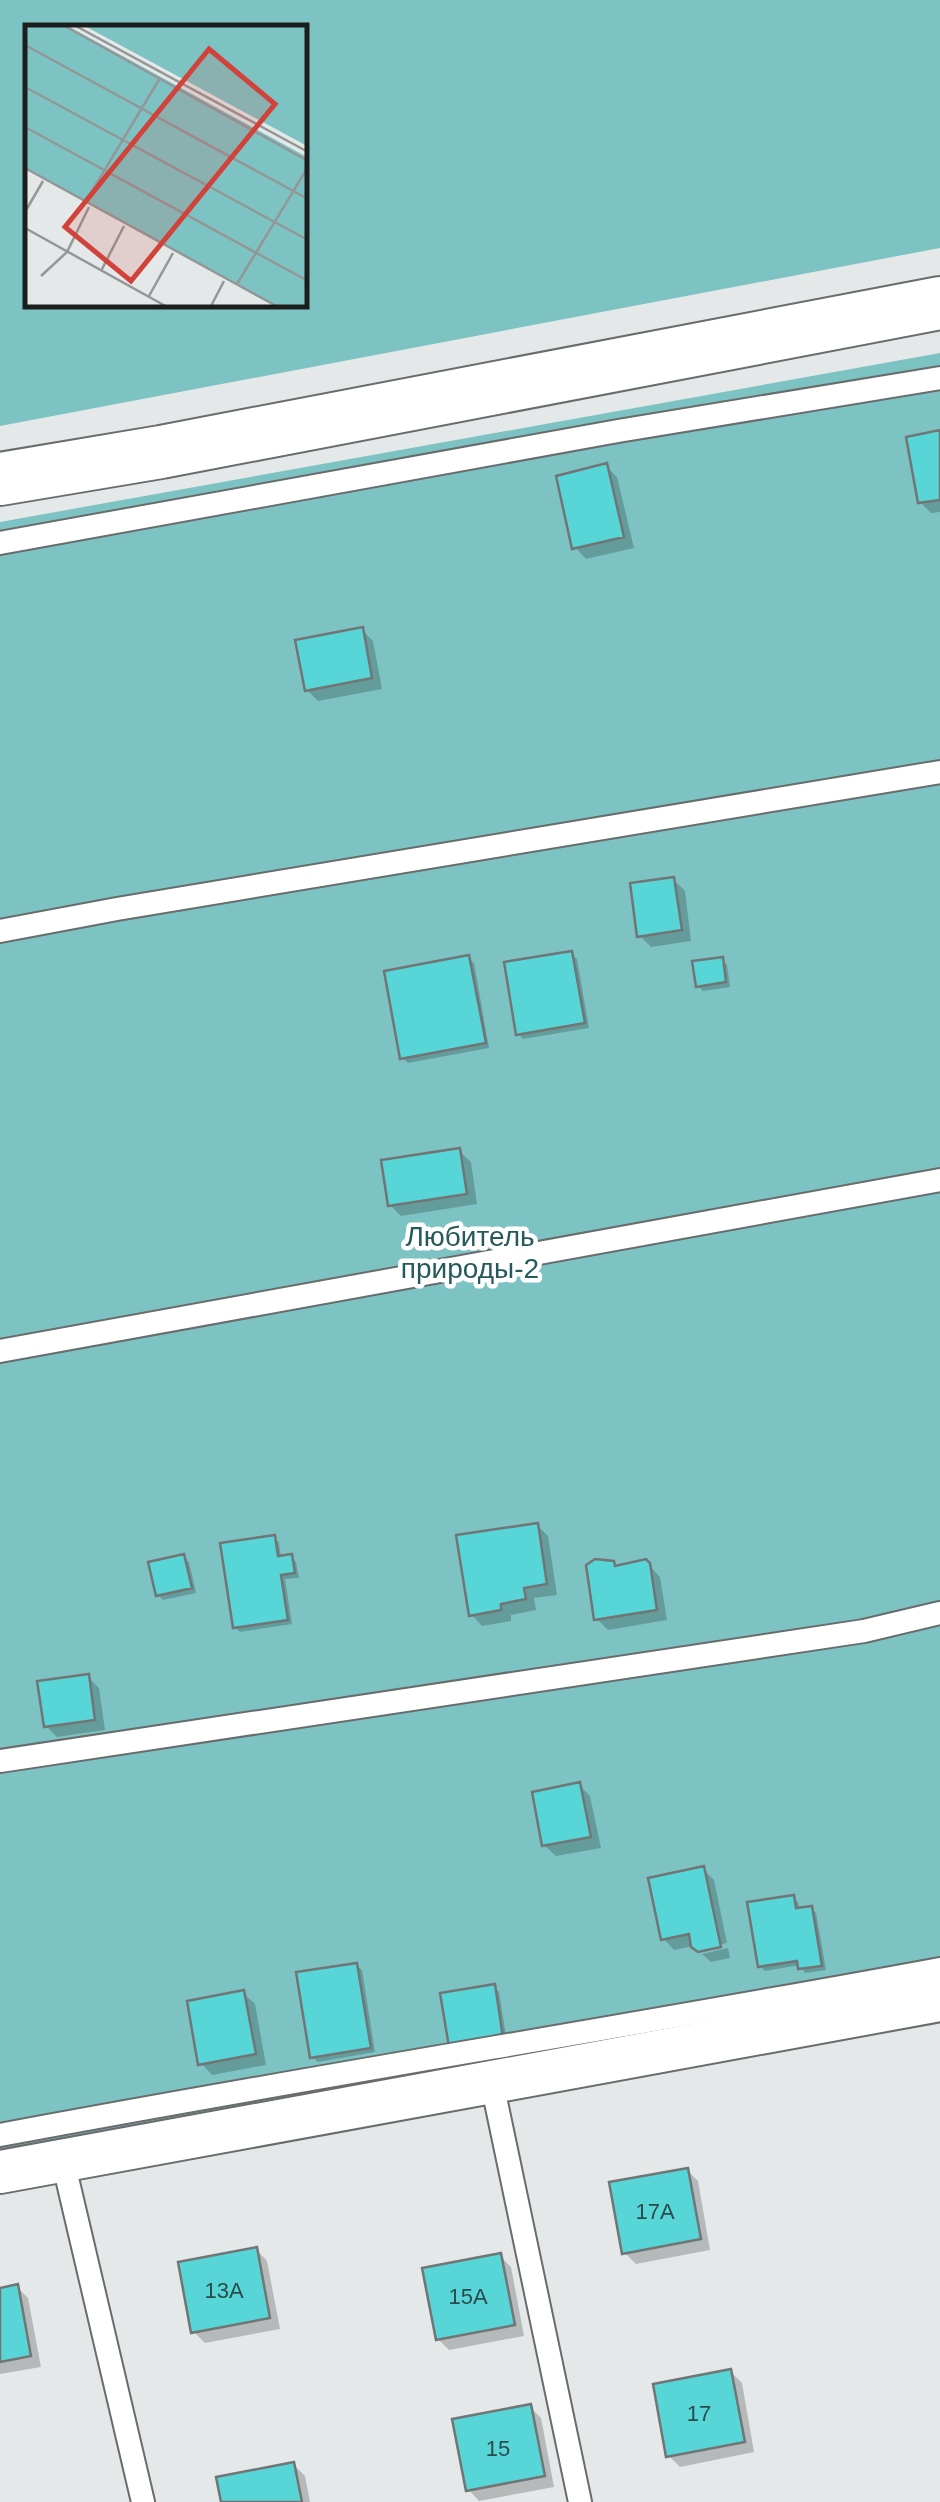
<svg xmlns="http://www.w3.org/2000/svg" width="940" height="2502" font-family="Helvetica,sans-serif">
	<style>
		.green { fill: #7ec3c3; fill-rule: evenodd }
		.shadow { fill: #0003 }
		.building { fill: #58d5d6; stroke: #717575; stroke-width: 2.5 }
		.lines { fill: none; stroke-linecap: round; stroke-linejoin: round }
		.service-casing { stroke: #686c6c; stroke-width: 26 }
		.minor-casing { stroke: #686c6c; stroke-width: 46 }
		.tertiary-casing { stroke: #686c6c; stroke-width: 56 }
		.service { stroke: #fff; stroke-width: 22 }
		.minor { stroke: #fff; stroke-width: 42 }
		.tertiary { stroke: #fff; stroke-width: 52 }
		.labels { text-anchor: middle; stroke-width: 9; stroke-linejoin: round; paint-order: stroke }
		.number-label { font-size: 22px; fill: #2b4c4c }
		.park-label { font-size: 28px; fill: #255a5a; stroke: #fff }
		.inset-road { fill: none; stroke: #949797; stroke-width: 2.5 }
		.view { fill: #d0423a; fill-opacity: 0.15; stroke: #d0423a; stroke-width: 5 }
		.inset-edge { fill: none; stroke: #1c1e1e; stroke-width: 5 }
	</style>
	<rect width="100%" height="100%" fill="#e4e8e8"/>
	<path class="green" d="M0,0H940V248L0,426ZM28,28H305V305H28Z
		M940,353V1981L0,2153V522Z"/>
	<path class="shadow" d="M940,433V512L931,513L920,502Z
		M606,466L617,477L634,548L586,559L575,547Z
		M362,630L373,641L382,689L318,701L307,690Z
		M673,879L685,891L691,941L651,947L640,936Z
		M571,954L577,959L589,1028L523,1039L518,1034Z
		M468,958L474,963L489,1048L408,1063L403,1058Z
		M722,960L727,965L730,987L703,991L698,986Z
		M459,1151L471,1162L477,1204L401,1216L390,1205Z
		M537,1525L548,1536L557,1595L534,1598L536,1610L511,1615V1621L482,1626L471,1614Z
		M274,1537L279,1543L281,1558L291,1557L296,1562L299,1578L285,1579L292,1624L240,1632L235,1627Z
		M184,1557L189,1562L196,1593L163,1600L158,1595Z
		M646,1562L660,1577L667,1620L608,1630L597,1619L613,1563L618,1568Z
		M88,1677L99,1688L105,1730L57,1737L46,1726Z
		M579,1785L590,1796L601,1848L556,1856L544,1845Z
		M703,1869L714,1880L727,1943L700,1949V1952L693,1946L674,1950L663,1938Z
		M793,1897L798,1902L800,1910L811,1908L816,1913L826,1970L805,1973L800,1965L765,1971L760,1966Z
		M728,1948L730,1958L711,1962L702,1954Z
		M356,1965L362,1970L375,2052L318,2062L313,2057Z
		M494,1987L499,1992L507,2042L457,2050Z
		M243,1993L255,2004L266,2065L212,2075L201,2063Z
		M687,2170L698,2181L710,2250L636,2264L625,2253Z
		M256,2249L267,2261L280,2329L205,2343L194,2332Z
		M500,2256L511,2267L524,2336L449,2350L438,2339Z
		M17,2287L28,2298L41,2367L0,2374V2290Z
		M731,2372L742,2383L754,2452L680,2467L668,2455Z
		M530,2407L541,2418L554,2487L479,2501L468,2489Z
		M294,2465L305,2476L310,2502H223Z"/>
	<path class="building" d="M940,430V500L918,503L906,437Z
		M607,463L624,537L572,549L556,476Z
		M363,627L372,678L305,691L295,640Z
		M674,877L682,930L637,937L630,883Z
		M572,951L585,1023L516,1035L504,962Z
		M469,955L486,1043L400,1059L384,971Z
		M723,957L726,982L696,987L692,961Z
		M460,1148L467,1194L388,1206L381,1160Z
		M538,1523L547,1584L524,1588L526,1599L501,1604V1610L469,1616L456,1535Z
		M275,1535L278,1556L292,1554L295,1573L281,1575L288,1620L233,1628L220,1543Z
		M184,1554L192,1588L156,1596L148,1562Z
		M595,1559L614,1561L615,1566L646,1559L650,1563L657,1610L594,1620L586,1565Z
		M89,1674L95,1720L44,1727L37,1681Z
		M580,1782L591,1837L542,1846L532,1792Z
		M704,1866L721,1947L698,1952L691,1947L689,1934L661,1940L648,1878Z
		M794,1895L796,1908L812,1906L822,1966L798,1969L797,1961L758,1967L747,1902Z
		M357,1963L371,2048L310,2058L296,1972Z
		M495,1984L503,2038L449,2047L440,1993Z
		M244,1990L256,2054L198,2065L187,2001Z
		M688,2168L701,2239L622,2254L609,2182Z
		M257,2247L270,2318L191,2333L178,2262Z
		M501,2253L515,2325L436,2340L422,2268Z
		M18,2284L31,2356L0,2362V2288Z
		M731,2369L745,2442L666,2457L653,2384Z
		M531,2404L545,2476L466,2491L452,2419Z
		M294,2462L302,2502H221L216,2477Z"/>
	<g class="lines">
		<g class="service-casing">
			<path id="service" d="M0,543L618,431L940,378
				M0,931L117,909L940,772
				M0,1351L940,1180
				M0,1761L864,1631L940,1613
				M492,2083L580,2502
				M0,2135C313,2076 627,2027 940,1969
				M63,2161L143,2502"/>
		</g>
		<g class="minor-casing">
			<path id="minor" d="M0,2172L940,2000"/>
		</g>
		<g class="tertiary-casing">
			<path id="tertiary" d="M0,479L161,452L940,303"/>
		</g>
		<use href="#service" class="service"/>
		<use href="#minor" class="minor"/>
		<use href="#tertiary" class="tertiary"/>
	</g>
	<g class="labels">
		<g class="number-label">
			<text x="655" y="2219">17А</text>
			<text x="224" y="2298">13А</text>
			<text x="468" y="2304">15А</text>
			<text x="699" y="2421">17</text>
			<text x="498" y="2456">15</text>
		</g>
		<g class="park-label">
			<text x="470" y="1246">Любитель<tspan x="470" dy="32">природы-2</tspan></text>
		</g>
	</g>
	<g transform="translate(25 25)">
		<rect width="282" height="282" fill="#e4e8e8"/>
		<path d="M0,0H41L282,132V282H252L0,144ZM58,0H282V121Z" fill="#7ec3c3"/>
		<path class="inset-road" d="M38,0L283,136M49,0L283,127M0,20L283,174M0,62L283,215M0,102L283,256M0,143L255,283M61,176L135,53M0,187L18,156M0,203L144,283M76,246L99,201M16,251L42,227L64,182M212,259L283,142M124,271L148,228M185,283L199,256"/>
		<path class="view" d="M184,24L250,79L106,256L40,202Z"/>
		<rect width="282" height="282" class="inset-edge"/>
	</g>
</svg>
